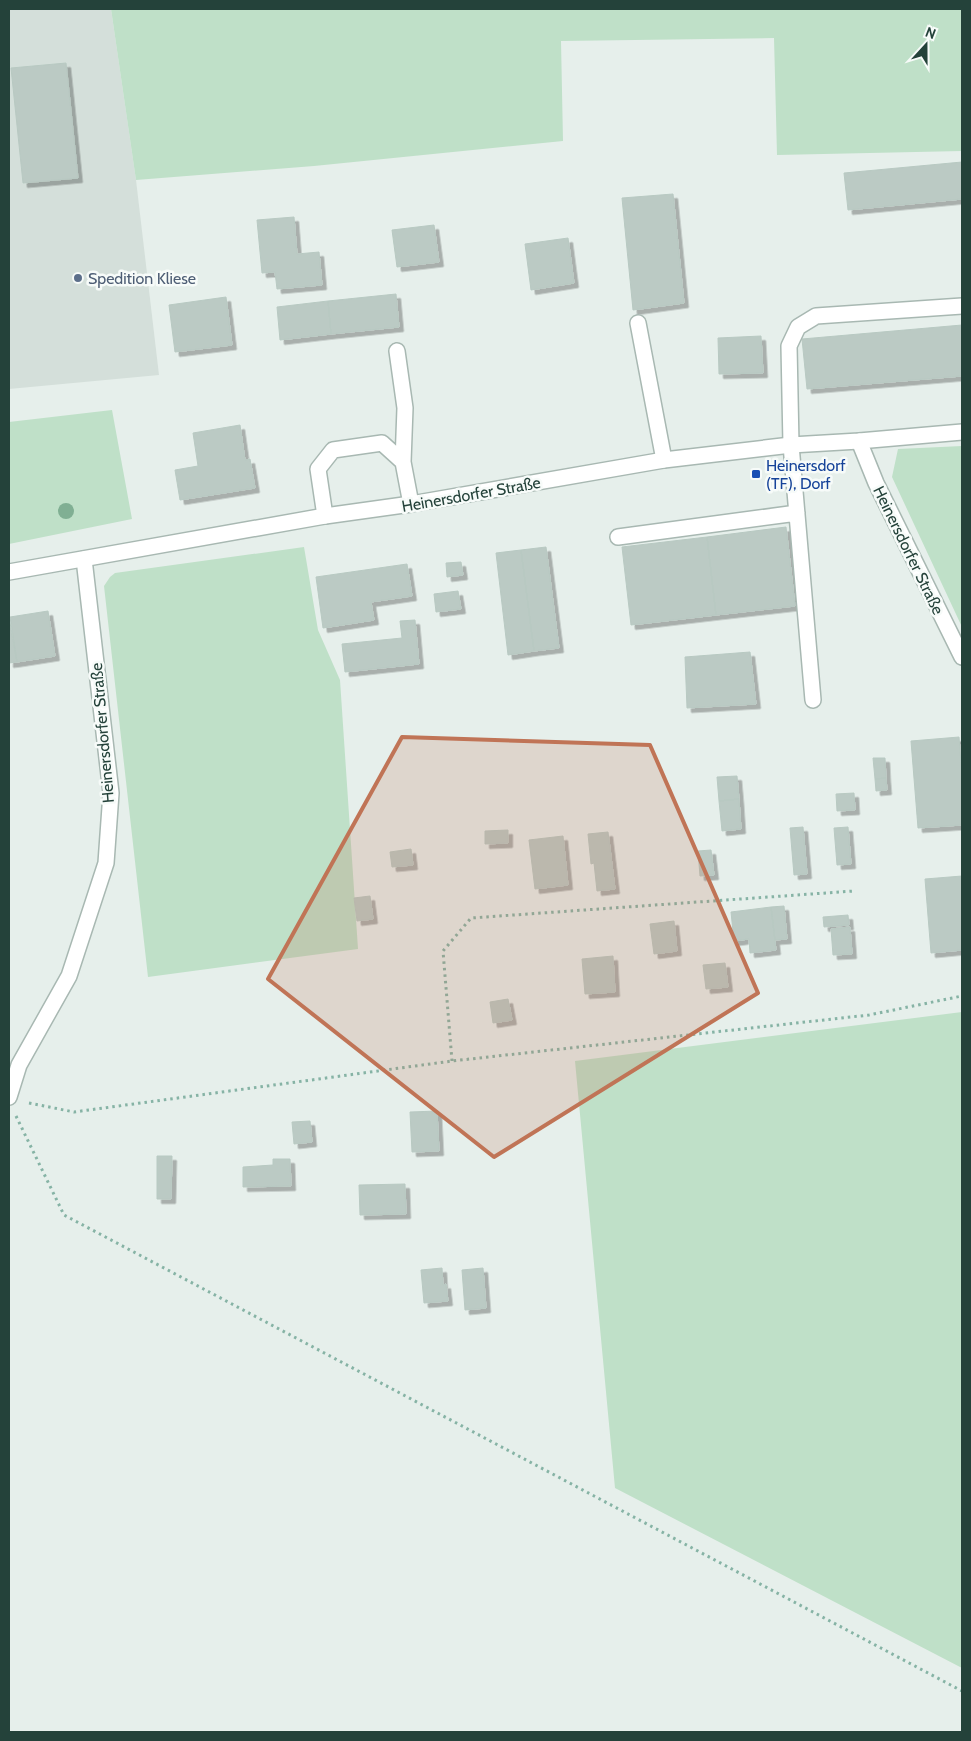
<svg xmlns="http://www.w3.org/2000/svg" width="971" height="1741" font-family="Cabin,sans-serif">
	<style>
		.built { fill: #d4dfda }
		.green { fill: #bfe0c8 }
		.building { fill: #bbcac4; stroke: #b8c9c2; filter: url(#shadow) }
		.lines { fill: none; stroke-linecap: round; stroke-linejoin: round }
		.lane-casing { stroke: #a8b8b2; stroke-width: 18 }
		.street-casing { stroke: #a8b8b2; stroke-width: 18 }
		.path { stroke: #86b3a5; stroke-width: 3; stroke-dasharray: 2.5 4; stroke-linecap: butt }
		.lane { stroke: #fff; stroke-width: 15 }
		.street { stroke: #fff; stroke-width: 15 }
		.tree { fill: #80af93 }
		.marked { fill: #c07456; fill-opacity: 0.2; stroke: #c07456; stroke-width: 4; stroke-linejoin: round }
		.service-dot { fill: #5c6f8a; stroke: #f7fbf9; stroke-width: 2 }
		.transit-dot { fill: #1a4fb4; stroke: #f7fbf9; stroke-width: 2 }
		.labels { text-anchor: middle; stroke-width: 5; stroke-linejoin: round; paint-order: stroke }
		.service-label { font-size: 16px; fill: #4e5e75; stroke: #f7fbf9; text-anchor: start }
		.transit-label { font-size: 16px; fill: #164399; stroke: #f7fbf9; text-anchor: start }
		.street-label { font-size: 16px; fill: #24423a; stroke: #f7fbf9 }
	</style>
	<defs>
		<filter id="shadow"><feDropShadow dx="4.5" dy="4.5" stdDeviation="0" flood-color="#0004"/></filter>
	</defs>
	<rect width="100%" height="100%" fill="#e6efeb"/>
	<path class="built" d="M9,9H111L136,180L159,375L9,389Z"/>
	<path class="green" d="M111,9H962V151L777,155L774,38L561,41L563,141L314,166L136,180Z
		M112,410L132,519L9,544V422Z
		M962,446V627L892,477L898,449Z
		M304,547L318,630L340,680L358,949L148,977L104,586L110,577L115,573Z
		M962,1012V1668L615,1488L575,1061Z"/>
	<path class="building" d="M66,63L78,178L23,183L11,68Z
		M962,162V199L848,210L844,173Z
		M673,194L684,303L633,310L622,198Z
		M294,217L297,254L319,252L322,285L277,289L275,272L262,273L257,220Z
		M434,225L439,262L397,267L392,230Z
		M568,238L574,283L531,290L525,244Z
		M396,294L399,327L331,334L328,301Z
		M226,297L232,345L175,352L169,305Z
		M328,301L331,334L280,340L277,307Z
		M962,325V376L807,389L802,339Z
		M761,336L763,373L719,374L718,338Z
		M240,425L245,460L250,459L255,488L180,500L175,470L198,466L193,433Z
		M786,527L795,606L716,615L707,537Z
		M707,537L716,615L631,625L622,547Z
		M546,547L559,648L534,651L521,550Z
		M521,550L534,651L508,655L496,553Z
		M461,562L463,575L447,577L446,563Z
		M407,564L412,596L371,602L374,620L323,628L316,577Z
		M458,591L461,609L436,612L434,594Z
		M48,611L55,656L17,662L10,617Z
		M9,617L17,662L9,663Z
		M415,620L419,664L345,672L342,644L402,638L400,621Z
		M750,652L756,704L687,708L685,657Z
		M959,737L962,776V825L918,828L911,741Z
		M873,758H885L886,778L875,779Z
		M737,776L739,799L719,801L717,777Z
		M886,778L887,790L876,791L875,779Z
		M854,793L855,810L837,811L836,794Z
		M739,799L741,829L722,831L719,801Z
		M803,827L807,874L794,875L790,828Z
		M848,827L851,864L837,865L834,828Z
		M508,830V843L485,844V831Z
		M608,832L615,889L597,891L594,863L591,864L588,834Z
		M563,836L568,885L535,889L529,840Z
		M411,849L413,865L392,867L390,852Z
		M711,850L714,875L700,876L698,851Z
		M962,876V950L931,953L925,879Z
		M370,896L373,919L357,921L354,898Z
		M784,906L787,939L775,940L771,907Z
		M771,907L776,950L750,953L749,939L734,941L731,912Z
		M848,915L849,925L824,927L823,917Z
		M674,921L677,951L654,954L650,924Z
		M850,927L852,954L833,955L831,929Z
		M613,956L615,992L585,994L582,959Z
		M725,963L728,987L706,989L703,965Z
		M508,999L512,1020L493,1023L490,1002Z
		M437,1111L439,1151L412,1152L410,1112Z
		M310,1121L312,1142L294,1144L292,1122Z
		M157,1156H172L171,1199H157Z
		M273,1159H290L291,1186L243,1187V1167L273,1165Z
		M405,1184L406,1214L360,1215L359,1185Z
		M442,1268L443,1285L446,1284L448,1301L424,1303L421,1270Z
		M483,1268L486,1308L465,1310L462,1270Z"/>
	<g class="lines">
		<g class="lane-casing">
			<path id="lane" d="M638,323L664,460
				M397,351L405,408L403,462
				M859,441L876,483L962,657
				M325,516L318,469L333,450L382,443L403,462L411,504
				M618,537L797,513
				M813,700L791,445L789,346L798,327L816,316L962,306
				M9,1097L19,1065L69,976L106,863L111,793L84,559"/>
		</g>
		<g class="street-casing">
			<path id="street" d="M9,572L325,516L411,504L664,460L791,445L859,441L962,432"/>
		</g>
		<path class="path" d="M452,1061L443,951L471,918L854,891
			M29,1103L74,1112L452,1061L869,1015L962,996
			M16,1116L64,1215L962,1691"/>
		<use href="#lane" class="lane"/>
		<use href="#street" class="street"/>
	</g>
	<circle class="tree" cx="66" cy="511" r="8"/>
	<path class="marked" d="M402,737L650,745L758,993L494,1157L268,979Z"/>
	<circle class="service-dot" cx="78" cy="278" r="5"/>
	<rect class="transit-dot" x="751" y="469" width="10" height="10" rx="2.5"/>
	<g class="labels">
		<g class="service-label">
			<text x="88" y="284">Spedition Kliese</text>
		</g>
		<g class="transit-label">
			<text x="766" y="471">Heinersdorf<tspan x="766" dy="18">(TF), Dorf</tspan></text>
		</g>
		<g class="street-label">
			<text transform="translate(471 494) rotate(-10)" y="6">Heinersdorfer Straße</text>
			<text transform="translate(909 550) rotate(64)" y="6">Heinersdorfer Straße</text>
			<text transform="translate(102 733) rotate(-95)" y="6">Heinersdorfer Straße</text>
		</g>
	</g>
	<rect width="971" height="1741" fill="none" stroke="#24423a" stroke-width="20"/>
	<g transform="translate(926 45) rotate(21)" stroke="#f7fbf9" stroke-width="4" paint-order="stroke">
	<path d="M0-4L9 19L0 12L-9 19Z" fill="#24423a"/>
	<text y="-8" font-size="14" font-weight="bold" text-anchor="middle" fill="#24423a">N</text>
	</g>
</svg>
